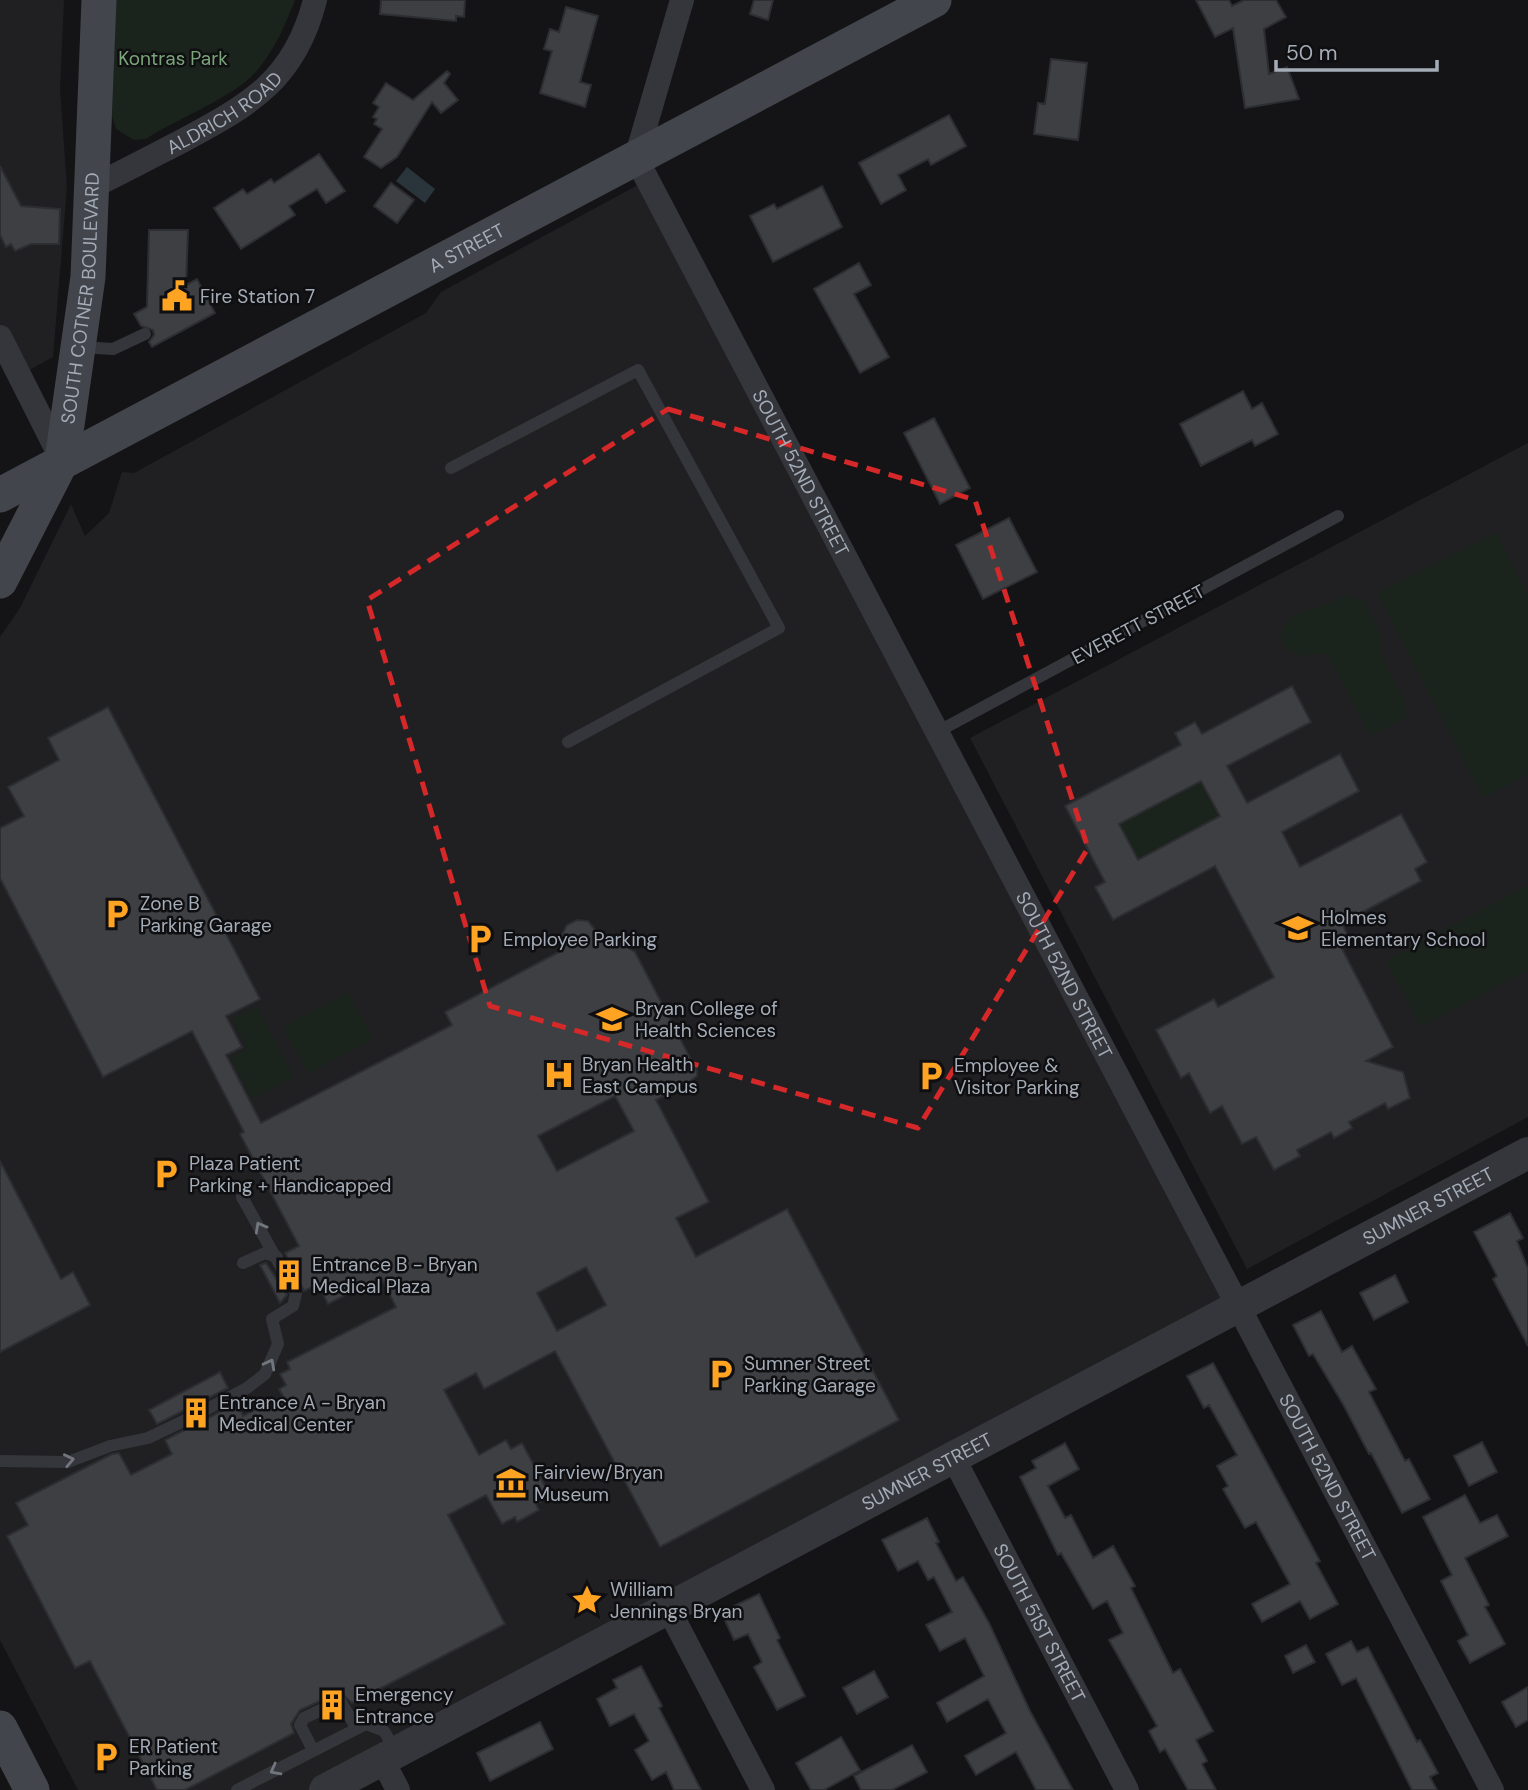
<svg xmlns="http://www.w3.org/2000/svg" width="1528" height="1790" font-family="'DM Sans',sans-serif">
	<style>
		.built { fill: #202023 }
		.green { fill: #1b241c }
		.water { fill: #29343b }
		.building { fill: #3e3f43; stroke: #2d2e32; stroke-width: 2; fill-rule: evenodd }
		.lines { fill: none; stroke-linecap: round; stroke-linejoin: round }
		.service { stroke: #34363b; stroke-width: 12 }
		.minor { stroke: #34363b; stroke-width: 24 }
		.tertiary { stroke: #34363b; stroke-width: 32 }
		.secondary { stroke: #42454b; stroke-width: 35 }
		.oneway { stroke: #72777f }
		.marked { fill: none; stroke: #d62828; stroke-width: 5; stroke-dasharray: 14 9; stroke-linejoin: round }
		.labels { text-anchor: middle; stroke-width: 5; stroke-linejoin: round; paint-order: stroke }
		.park-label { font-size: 19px; fill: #7aa479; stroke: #0f0f11 }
		.street-label { font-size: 19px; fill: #a4acb7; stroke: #0f0f11 }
		.poi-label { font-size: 19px; fill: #a4acb7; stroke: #0f0f11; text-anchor: start }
	</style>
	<rect width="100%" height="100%" fill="#141416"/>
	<path class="built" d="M0,0H64L60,89L67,187L53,357L20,375L0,337Z
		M647,180L1239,1306L325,1790H78L0,1640V637L20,608L71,504L85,536L109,513L122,472L134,473L426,313L441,292Z
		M1528,443V1117L1247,1269L970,738Z"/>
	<path class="green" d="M116,0H295C286,23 276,47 260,67C237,97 179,117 146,139L134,140L116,129L112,116Z
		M1496,532L1528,594V775L1483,798L1377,593Z
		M1346,596L1364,601L1381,635V656L1405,701L1407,717L1371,736L1326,653L1296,656L1283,644L1280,633L1290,617Z
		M1201,781L1220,816L1138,860L1119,824Z
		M1528,885V970L1421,1027L1386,961Z
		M348,992L373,1039L308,1074L283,1027Z
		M257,1006L294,1077L253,1099L230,1057L247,1048L232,1019Z"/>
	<path class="water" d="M407,167L435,189L425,203L396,181Z"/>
	<path class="building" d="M381,0H465L464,17L456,16V21L380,14Z
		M754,0H773L768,20L750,14Z
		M1196,0H1229L1232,6L1244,0H1276L1286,17L1264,29L1269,74L1287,67L1299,99L1245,108L1233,28L1215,37Z
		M566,7L598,16L580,82L591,85L585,107L540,93L552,51L544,49L550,29L559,32Z
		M1051,59L1087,63L1078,140L1034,134L1038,103L1045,104Z
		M447,71L450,74L444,83L458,100L441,113L432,102L397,157L381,168L364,157L382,129L374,124L377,119L373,117L379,107L373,103L386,83L413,100Z
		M949,115L966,146L931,165L928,159L898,175L906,190L881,204L859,163Z
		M319,154L345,191L326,203L317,189L289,206L295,215L241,249L214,208L243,189L247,194L271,179L274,183Z
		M0,166L21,206L60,209L59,244H31L15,251L11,244L6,247L0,235Z
		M391,183L414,200L397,223L374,206Z
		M822,186L842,227L773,262L750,216L774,204L777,209Z
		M149,230H188L186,285L197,279L215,313L152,347L149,342L154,335L153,330L141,326L134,314L147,307Z
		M859,263L871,285L854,294L889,357L860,373L814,289Z
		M1243,391L1252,409L1262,403L1278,434L1255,446L1252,440L1201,466L1180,424Z
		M934,418L970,488L940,504L904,433Z
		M1009,518L1037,572L983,599L956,545Z
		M1292,686L1311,722L1227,766L1247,803L1340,754L1359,791L1282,832L1300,867L1401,814L1427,862L1415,869L1421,881L1342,923L1348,936L1338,941L1393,1047L1366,1061L1403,1072L1410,1098L1388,1109L1385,1103L1349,1122L1352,1128L1334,1138L1331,1132L1297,1150L1300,1156L1274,1170L1256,1137L1242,1144L1222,1106L1210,1113L1189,1073L1181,1078L1156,1030L1214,999L1218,1007L1274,977L1215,866L1113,920L1095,887L1105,882L1065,806L1181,745L1175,733L1195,722L1202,734ZM1201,781L1220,816L1138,860L1119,824Z
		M108,707L260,999L226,1016L242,1047L226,1055L261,1123L452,1025L445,1012L559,952L560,938L567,925L577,920L588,921L602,938L618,942L635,952L697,1071V1076L689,1082L656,1100L709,1202L676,1218L696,1257L787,1209L899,1420L660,1547L555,1351L484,1389L476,1373L444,1390L479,1455L506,1440L511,1449L522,1443L551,1497L536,1504L539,1510L517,1522L515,1517L502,1524L486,1495L448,1515L505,1624L352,1703L340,1692L300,1710L291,1724L294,1733L185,1790H157L90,1661L75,1668L7,1536L28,1525L16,1503L112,1454L119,1453L131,1475L172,1454L165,1440L237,1403L243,1416L283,1396L279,1389L286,1385L280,1374L290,1369L287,1362L396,1307L381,1277L328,1304L318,1284L304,1291L285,1253L299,1246L240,1134L244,1132L192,1031L103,1077L0,878V828L24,816L8,787L59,760L48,738ZM615,1096L634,1131L557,1171L538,1136ZM586,1267L606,1305L557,1331L537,1293Z
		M0,1161L61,1279L73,1272L90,1305L0,1352Z
		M1510,1213L1523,1238L1517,1241L1528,1269V1346L1493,1279L1497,1276L1474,1232Z
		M266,1263L287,1295L280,1303L260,1265Z
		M1395,1275L1408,1302L1374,1320L1360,1293Z
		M1321,1311L1342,1352L1352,1346L1376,1389L1369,1392L1405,1461L1409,1459L1430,1499L1402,1513L1371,1453L1369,1454L1344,1406L1313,1354L1309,1356L1293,1325Z
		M1213,1363L1320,1561L1316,1563L1338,1604L1310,1619L1300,1601L1262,1622L1252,1604L1290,1584L1256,1522L1245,1528L1223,1489L1228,1486L1217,1466L1237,1455L1209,1405L1204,1408L1187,1376Z
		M220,1372L228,1388L157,1424L149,1410Z
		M1482,1442L1497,1472L1469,1486L1454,1456Z
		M1065,1443L1079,1469L1048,1486L1065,1518L1071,1515L1093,1558L1113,1546L1135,1586L1131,1588L1173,1673L1180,1669L1213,1731L1196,1740L1207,1761L1202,1764L1216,1790H1188L1165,1749L1160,1752L1149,1731L1157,1726L1109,1640L1123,1633L1107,1601L1093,1609L1061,1553L1058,1555L1020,1477L1036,1468L1032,1461Z
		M1465,1495L1480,1523L1497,1515L1508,1536L1465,1558L1489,1605L1485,1607L1505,1644L1470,1663L1458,1641L1468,1635L1441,1581L1452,1575L1423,1517Z
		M927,1518L939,1542L936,1543L956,1581L963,1577L989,1623L1030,1711L1073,1790H1036L1016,1752L976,1775L965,1756L1006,1733L988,1699L947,1722L937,1703L984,1676L965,1638L940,1651L926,1625L952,1612L934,1577L928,1580L918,1561L898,1571L882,1540Z
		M759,1594L780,1638L777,1640L805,1696L777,1710L754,1667L762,1662L748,1634L734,1640L721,1612Z
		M1351,1641L1357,1652L1368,1647L1417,1742L1420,1740L1438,1773L1430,1777L1437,1790H1412L1356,1678L1342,1685L1326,1654Z
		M1306,1645L1315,1662L1293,1673L1285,1656Z
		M641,1666L662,1706L659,1708L701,1790H674L666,1772L652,1780L635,1750L649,1741L634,1714L610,1726L597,1699L617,1688L613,1680Z
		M874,1671L888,1697L857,1714L843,1688Z
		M1528,1687V1720L1516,1727L1502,1702Z
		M540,1722L553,1749L490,1781L477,1753Z
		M841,1737L860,1770L824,1790H811L796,1763Z
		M912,1745L927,1772L892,1790H861L854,1776Z"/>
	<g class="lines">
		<path class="service" d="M79,347L113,349L145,334
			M451,468L638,370L779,628L568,742
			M937,732L1338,516
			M243,1263L265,1253L277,1257
			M0,1461L68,1462L110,1446L148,1438L192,1417L247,1388L265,1374L278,1344L272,1319L293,1306L296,1294L242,1197
			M313,1750L300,1725L304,1718L340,1701L356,1727
			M237,1790L366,1724L384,1731L396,1751"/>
		<g class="minor">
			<path id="s1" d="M682,0L636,158L1492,1790"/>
			<path id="s2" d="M92,187C123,172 153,156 184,140C251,104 295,79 315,0"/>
			<path d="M0,337L62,460"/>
			<path id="s3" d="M953,1457L1127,1790"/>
			<path d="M668,1608L763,1790"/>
			<path d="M382,1759L398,1790"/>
		</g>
		<path class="tertiary" id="s4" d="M325,1790L1528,1153"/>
		<g class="secondary">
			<path id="s5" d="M0,495L934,0"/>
			<path id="s6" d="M0,581L62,460L88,277L99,0"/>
			<path d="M0,1728L32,1790"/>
		</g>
	</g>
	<defs><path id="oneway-chevron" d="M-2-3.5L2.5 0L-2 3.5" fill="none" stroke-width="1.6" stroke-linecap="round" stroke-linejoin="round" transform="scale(1.75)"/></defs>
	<g class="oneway">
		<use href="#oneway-chevron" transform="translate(260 1227) rotate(-119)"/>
		<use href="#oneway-chevron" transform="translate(270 1364) rotate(-62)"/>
		<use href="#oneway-chevron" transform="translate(69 1460) rotate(-12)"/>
		<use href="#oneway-chevron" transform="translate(275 1770) rotate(152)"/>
	</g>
	<path class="marked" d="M668,409L975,500L1088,848L918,1128L490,1006L367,600Z"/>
	<defs>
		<g id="civic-bare" transform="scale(2.415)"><path d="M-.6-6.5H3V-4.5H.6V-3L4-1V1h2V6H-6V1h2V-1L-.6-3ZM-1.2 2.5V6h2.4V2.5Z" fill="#ffa322" stroke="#0f0f11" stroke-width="2.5" paint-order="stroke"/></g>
		<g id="parking-bare" transform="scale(2.415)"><path d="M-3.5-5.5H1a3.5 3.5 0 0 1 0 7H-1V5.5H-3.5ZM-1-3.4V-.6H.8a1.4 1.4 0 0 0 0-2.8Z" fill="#ffa322" stroke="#0f0f11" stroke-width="2.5" paint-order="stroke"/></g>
		<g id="school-bare" transform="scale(2.415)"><path d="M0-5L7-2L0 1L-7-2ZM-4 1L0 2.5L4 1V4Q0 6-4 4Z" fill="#ffa322" stroke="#0f0f11" stroke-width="2.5" paint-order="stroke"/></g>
		<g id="university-bare" transform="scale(2.415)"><path d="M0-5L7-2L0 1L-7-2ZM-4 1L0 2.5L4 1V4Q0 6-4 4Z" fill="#ffa322" stroke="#0f0f11" stroke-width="2.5" paint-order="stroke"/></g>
		<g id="hospital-bare" transform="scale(2.415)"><path d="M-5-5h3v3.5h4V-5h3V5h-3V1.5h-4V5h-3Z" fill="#ffa322" stroke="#0f0f11" stroke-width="2.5" paint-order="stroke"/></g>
		<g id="building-bare" transform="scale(2.415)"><path d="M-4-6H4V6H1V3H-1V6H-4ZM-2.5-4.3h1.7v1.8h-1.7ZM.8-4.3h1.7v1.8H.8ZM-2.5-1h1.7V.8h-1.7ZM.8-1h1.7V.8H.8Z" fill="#ffa322" stroke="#0f0f11" stroke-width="2.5" paint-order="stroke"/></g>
		<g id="museum-bare" transform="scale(2.415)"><path d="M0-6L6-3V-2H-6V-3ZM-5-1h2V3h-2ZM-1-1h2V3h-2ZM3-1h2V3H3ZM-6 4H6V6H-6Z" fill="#ffa322" stroke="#0f0f11" stroke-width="2.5" paint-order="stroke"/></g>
		<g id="sight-bare" transform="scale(2.415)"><path d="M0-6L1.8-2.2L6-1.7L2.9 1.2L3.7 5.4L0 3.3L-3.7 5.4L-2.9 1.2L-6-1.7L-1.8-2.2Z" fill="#ffa322" stroke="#0f0f11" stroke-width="2.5" paint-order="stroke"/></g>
	</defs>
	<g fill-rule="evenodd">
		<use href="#civic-bare" x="177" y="296"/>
		<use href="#parking-bare" x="117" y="914"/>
		<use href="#school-bare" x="1298" y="928"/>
		<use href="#parking-bare" x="480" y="939"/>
		<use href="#university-bare" x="612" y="1019"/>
		<use href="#hospital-bare" x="559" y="1075"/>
		<use href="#parking-bare" x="931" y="1076"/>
		<use href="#parking-bare" x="166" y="1174"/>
		<use href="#building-bare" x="289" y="1275"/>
		<use href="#parking-bare" x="721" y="1374"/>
		<use href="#building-bare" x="196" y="1413"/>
		<use href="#museum-bare" x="511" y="1483"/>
		<use href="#sight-bare" x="587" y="1600"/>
		<use href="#building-bare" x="332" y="1705"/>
		<use href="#parking-bare" x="106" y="1757"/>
	</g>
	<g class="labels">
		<g class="park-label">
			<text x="173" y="65">Kontras Park</text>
		</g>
		<g class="street-label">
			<text dy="7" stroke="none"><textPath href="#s2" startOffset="152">ALDRICH ROAD</textPath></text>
			<text dy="7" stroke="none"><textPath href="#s5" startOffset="528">A STREET</textPath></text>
			<text dy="7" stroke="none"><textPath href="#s6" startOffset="299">SOUTH COTNER BOULEVARD</textPath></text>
			<text dy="7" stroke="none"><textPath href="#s1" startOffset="520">SOUTH 52ND STREET</textPath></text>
			<text transform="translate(1138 624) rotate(-28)" y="7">EVERETT STREET</text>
			<text dy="7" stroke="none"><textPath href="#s1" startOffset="1087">SOUTH 52ND STREET</textPath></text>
			<text dy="7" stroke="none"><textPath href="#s4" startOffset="1248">SUMNER STREET</textPath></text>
			<text dy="7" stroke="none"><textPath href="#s4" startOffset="681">SUMNER STREET</textPath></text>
			<text dy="7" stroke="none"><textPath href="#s1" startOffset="1654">SOUTH 52ND STREET</textPath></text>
			<text dy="7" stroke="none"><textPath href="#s3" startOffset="187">SOUTH 51ST STREET</textPath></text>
		</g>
		<g class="poi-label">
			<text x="200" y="303">Fire Station 7</text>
			<text x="140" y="910">Zone B<tspan x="140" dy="22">Parking Garage</tspan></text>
			<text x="1321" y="924">Holmes<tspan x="1321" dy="22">Elementary School</tspan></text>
			<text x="503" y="946">Employee Parking</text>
			<text x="635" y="1015">Bryan College of<tspan x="635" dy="22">Health Sciences</tspan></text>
			<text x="582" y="1071">Bryan Health<tspan x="582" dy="22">East Campus</tspan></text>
			<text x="954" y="1072">Employee &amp;<tspan x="954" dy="22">Visitor Parking</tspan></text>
			<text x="189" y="1170">Plaza Patient<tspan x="189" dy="22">Parking + Handicapped</tspan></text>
			<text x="312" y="1271">Entrance B - Bryan<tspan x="312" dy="22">Medical Plaza</tspan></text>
			<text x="744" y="1370">Sumner Street<tspan x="744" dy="22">Parking Garage</tspan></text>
			<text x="219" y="1409">Entrance A - Bryan<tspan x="219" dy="22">Medical Center</tspan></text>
			<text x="534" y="1479">Fairview/Bryan<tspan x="534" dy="22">Museum</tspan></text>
			<text x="610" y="1596">William<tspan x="610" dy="22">Jennings Bryan</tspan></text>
			<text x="355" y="1701">Emergency<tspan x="355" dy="22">Entrance</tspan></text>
			<text x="129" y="1753">ER Patient<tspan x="129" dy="22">Parking</tspan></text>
		</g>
	</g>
	<path d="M1276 60v10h161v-10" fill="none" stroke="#a4acb7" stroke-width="3.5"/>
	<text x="1286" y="60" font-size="21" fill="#a4acb7" stroke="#0f0f11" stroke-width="5" paint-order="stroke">50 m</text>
</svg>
